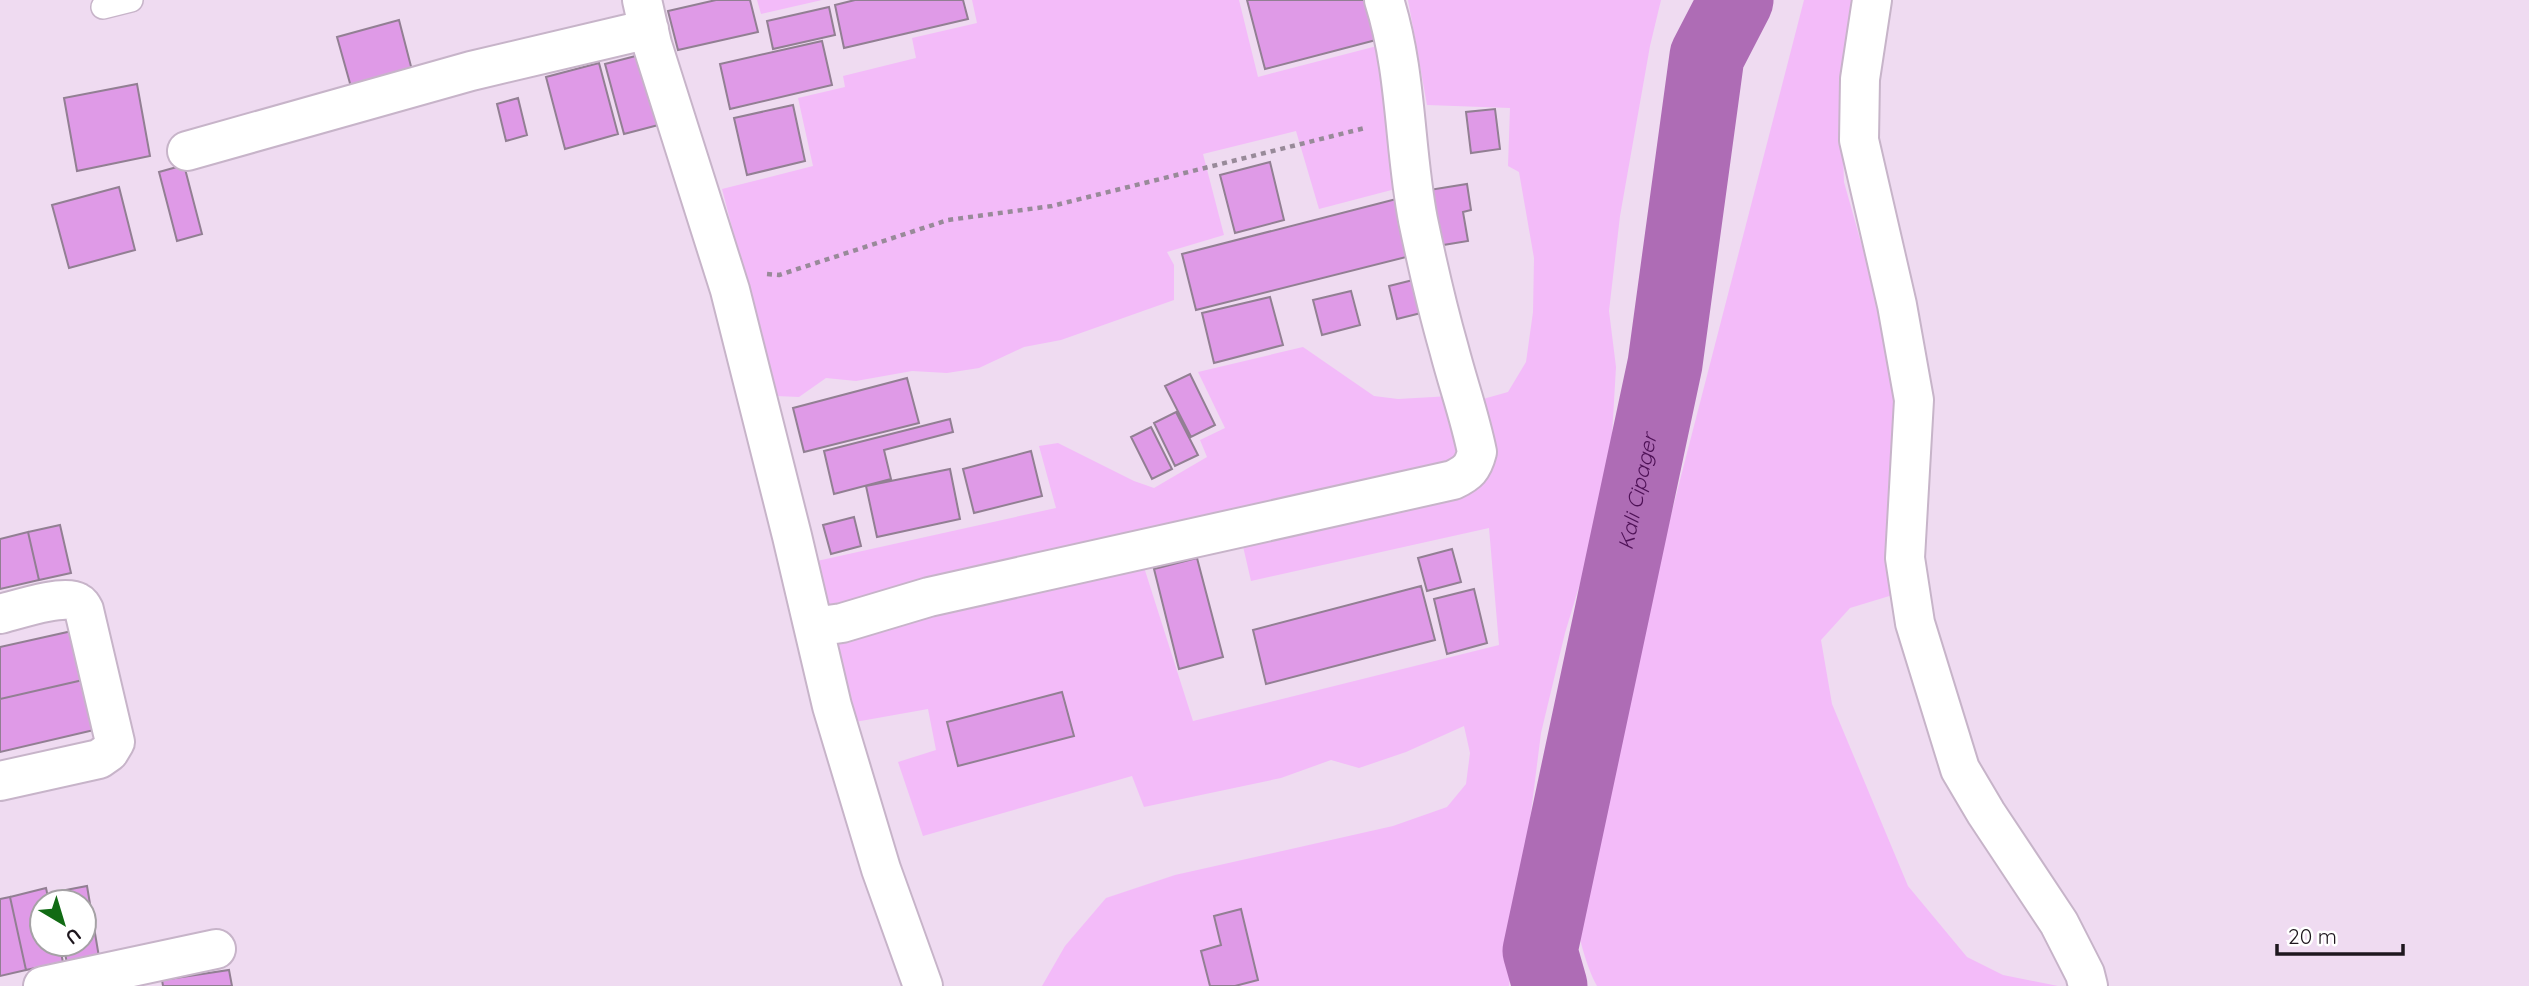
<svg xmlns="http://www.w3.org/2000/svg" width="2529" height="986" font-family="Quicksand,sans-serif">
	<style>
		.green { fill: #f3bbf9 }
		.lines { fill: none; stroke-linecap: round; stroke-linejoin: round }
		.river { stroke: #ae6cb5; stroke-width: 75 }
		.building { fill: #df9ae7; stroke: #927f93; stroke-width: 2 }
		.lane-casing { stroke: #c7b4c9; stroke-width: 26 }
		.street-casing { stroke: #c7b4c9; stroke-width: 42 }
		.path { stroke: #988a99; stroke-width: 4.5; stroke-dasharray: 5 5; stroke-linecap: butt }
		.lane { stroke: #fff; stroke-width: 23 }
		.street { stroke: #fff; stroke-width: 38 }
		.labels { text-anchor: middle; stroke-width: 5; stroke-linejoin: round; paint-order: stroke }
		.water-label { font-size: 21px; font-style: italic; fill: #4e1156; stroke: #fff }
	</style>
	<rect width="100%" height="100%" fill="#efdbf1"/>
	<path class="green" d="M757,0H822L761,14Z
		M972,0H1239L1258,77L1377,46L1403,187L1319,209L1296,131L1203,154L1224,235L1167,252L1174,265V300L1061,340L1024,347L979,368L947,373L912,371L856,381L826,378L799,397L776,396L722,189L813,166L798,98L845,87L843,76L916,58L912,38L977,23Z
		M1408,0H1661L1650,46L1620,216L1609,311L1616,367L1609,487L1565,633L1541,733L1509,986H1042L1065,946L1106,898L1175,875L1393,826L1447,807L1466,784L1470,753L1464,726L1406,752L1359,768L1331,760L1281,778L1144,807L1132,776L923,836L898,762L936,750L928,709L855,722L831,640L1142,561L1193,721L1499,645L1489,528L1251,581L1242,542L1478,485L1483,399L1508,392L1526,362L1533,312L1534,258L1519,172L1508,166L1510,108L1427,105Z
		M1804,0H1857L1842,127L1844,182L1876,296L1900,399L1896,594L1850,608L1821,640L1832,704L1908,886L1967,957L2003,975L2058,986H1597C1586,966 1577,932 1575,909C1573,888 1579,862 1582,840C1597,749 1632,663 1656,573Z
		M1303,347L1374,396L1398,399L1451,396L1463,444L1459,468L830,607L817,561L1056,508L1039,446L1058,443L1134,481L1154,488L1207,457L1200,440L1225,428L1198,372Z"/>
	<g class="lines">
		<path class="river" id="s1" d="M1550,986L1540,951L1665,364L1707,56L1736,0"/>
	</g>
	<path class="building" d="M716,0H750L758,32L678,50L668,11Z
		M855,0H963L968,19L844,48L835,5Z
		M1247,0H1366L1376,40L1265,69Z
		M829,7L835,35L773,49L767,21Z
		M399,20L414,78L353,94L337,37Z
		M822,41L832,85L730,109L720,64Z
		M647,53L666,123L624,134L605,64Z
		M599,63L618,134L565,149L546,77Z
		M137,84L150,156L77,171L64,98Z
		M518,98L527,135L506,141L497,104Z
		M793,105L805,161L747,175L734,118Z
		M1495,109L1500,149L1471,153L1466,112Z
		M1270,162L1284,220L1235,233L1220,175Z
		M184,165L202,234L177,241L159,172Z
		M1467,184L1471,210L1463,212L1468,241L1437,246L1429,190Z
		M119,187L135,250L69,268L52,205Z
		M1408,196L1422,253L1196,310L1182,254Z
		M1417,279L1425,312L1397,319L1389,286Z
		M1351,291L1360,325L1322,335L1313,300Z
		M1270,297L1283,345L1214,363L1202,313Z
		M1190,374L1215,425L1191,437L1165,386Z
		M907,378L919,423L804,452L793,408Z
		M1176,412L1198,455L1175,466L1154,423Z
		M950,419L953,432L884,450L891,479L834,494L824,451Z
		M1151,427L1172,469L1152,479L1131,437Z
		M1031,451L1042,496L974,513L963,469Z
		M950,469L960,519L877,537L866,486Z
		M854,517L861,546L831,554L823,525Z
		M60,525L71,573L39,580L28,532Z
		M28,532L39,580L0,589V539Z
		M1452,549L1461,582L1427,591L1418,558Z
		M1197,558L1223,657L1179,669L1154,569Z
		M1421,586L1435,640L1266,684L1253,630Z
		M1474,589L1487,643L1447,654L1434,599Z
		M72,631L83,680L0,699V647Z
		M83,680L94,730L0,752V699Z
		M1062,692L1074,736L958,766L947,722Z
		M87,886L99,957L67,963L63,944H84V902H56L55,892Z
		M46,888L49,902H42V944H59L63,962L26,970L10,897Z
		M10,897L26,970L0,976V899Z
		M1241,909L1258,980L1235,986H1210L1201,951L1221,945L1214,916Z
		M229,970L232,986H163L162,980Z"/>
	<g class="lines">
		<g class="lane-casing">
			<path id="lane" d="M103,7L131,0"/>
		</g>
		<g class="street-casing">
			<path id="street" d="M642,0L652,44L730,290L792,536L832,706L881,869L923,986
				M1872,0L1860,79L1859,140L1897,305L1914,400L1905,558L1915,623L1960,769L1986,813L2059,923L2085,974L2088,986
				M187,151L471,71L649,29
				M0,614C16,610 64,594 77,602C81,604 82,606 84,610L115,742L109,752L99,759L0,781
				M814,627L842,623L929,597L1453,480C1468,473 1473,468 1477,452C1470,417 1458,384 1449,349C1437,307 1427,263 1418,220C1404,147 1407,72 1384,0
				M43,986L216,949"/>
		</g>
		<path class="path" d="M767,274L779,275L948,220L1052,206L1365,128"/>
		<use href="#lane" class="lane"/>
		<use href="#street" class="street"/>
	</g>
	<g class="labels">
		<g class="water-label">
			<text dy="7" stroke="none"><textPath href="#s1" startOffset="506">Kali Cipager</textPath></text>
		</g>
	</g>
	<g transform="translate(63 923) rotate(142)"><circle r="33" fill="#ffffff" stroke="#a5a2a5" stroke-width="2"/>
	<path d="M0-5L12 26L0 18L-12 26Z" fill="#116b14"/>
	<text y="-10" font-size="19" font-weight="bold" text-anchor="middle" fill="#1e171e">U</text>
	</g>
	<path d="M2277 944v10h126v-10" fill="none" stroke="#1e171e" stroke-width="3.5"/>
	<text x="2288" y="944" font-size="21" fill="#1e171e" stroke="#ffffff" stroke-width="5" paint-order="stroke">20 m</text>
</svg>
